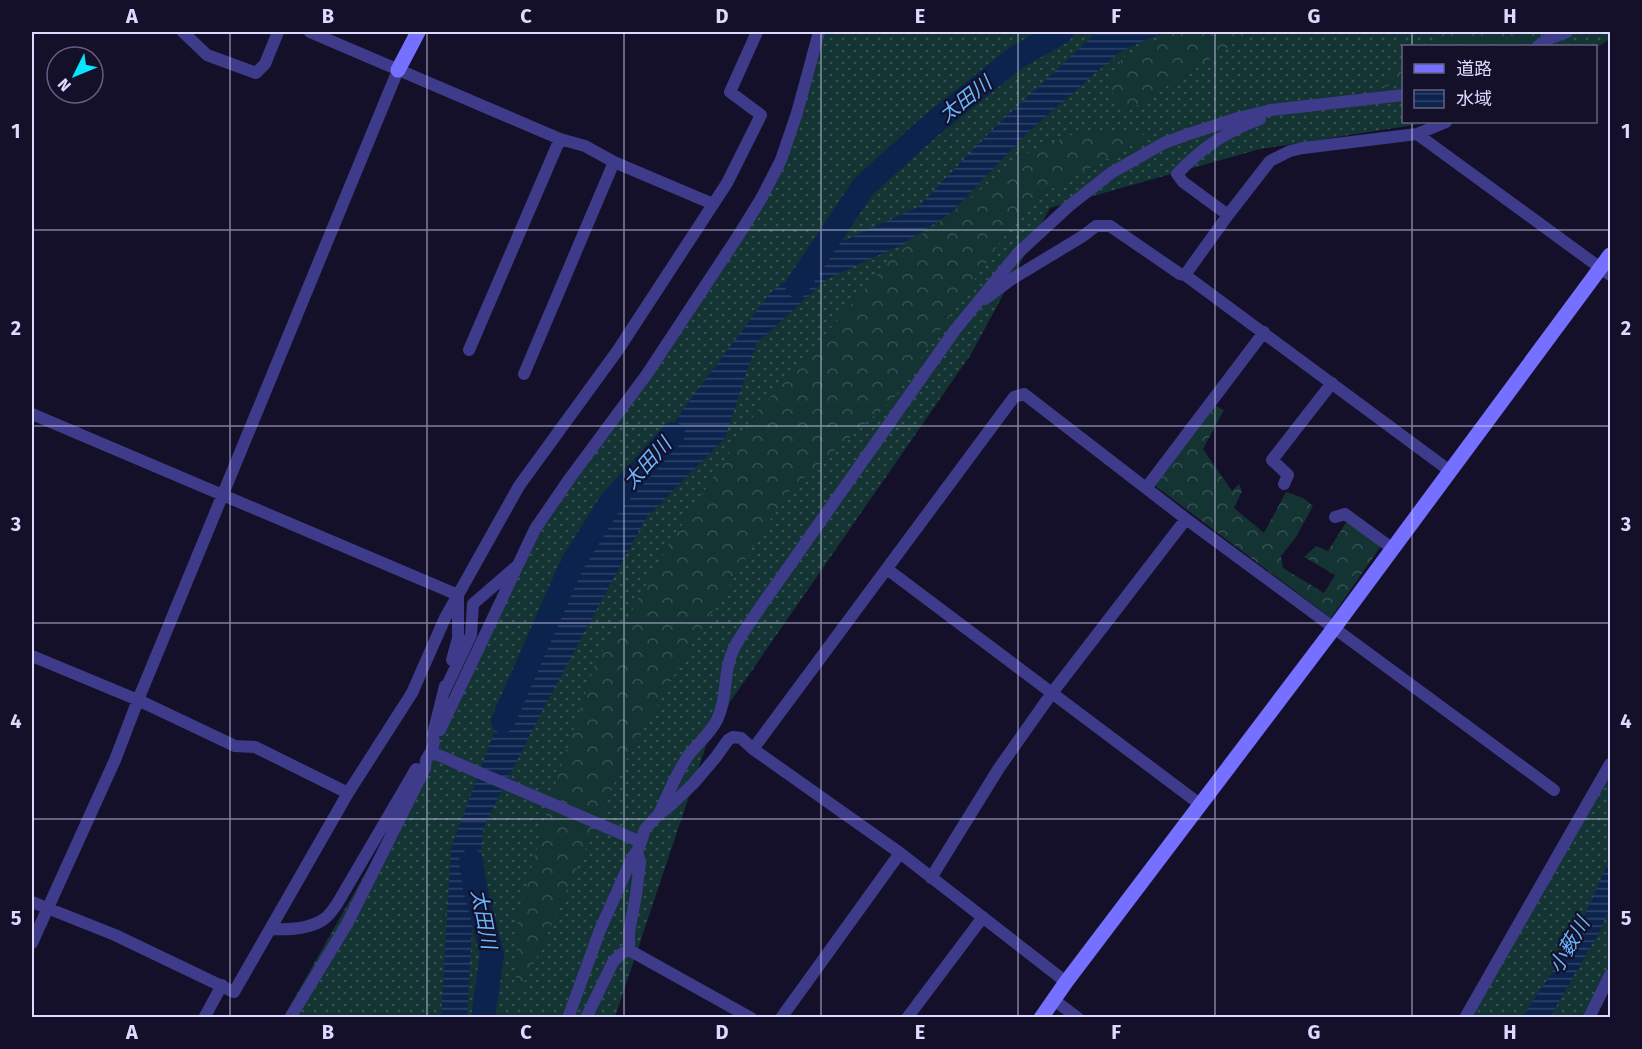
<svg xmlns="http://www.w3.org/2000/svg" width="1642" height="1049" font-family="'Fira Sans','Noto Sans JP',sans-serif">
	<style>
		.grass { fill: url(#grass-dots) }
		.forest { fill: url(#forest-crowns) }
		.water { fill: url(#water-rules) }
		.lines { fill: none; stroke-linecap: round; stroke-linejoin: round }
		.river { stroke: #0c244d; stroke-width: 24 }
		.street { stroke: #3e3b8a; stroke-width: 12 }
		.secondary { stroke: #7570ff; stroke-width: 15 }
		.grid { fill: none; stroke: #ded9ff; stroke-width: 1.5; stroke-opacity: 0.55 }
		.labels { text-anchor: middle; stroke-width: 4.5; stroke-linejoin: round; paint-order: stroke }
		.water-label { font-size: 20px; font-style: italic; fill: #67b8ff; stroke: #15102a }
		.neatline { fill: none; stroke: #ded9ff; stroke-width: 2 }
		.grid-label { font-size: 20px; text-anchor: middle; font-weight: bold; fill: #ded9ff }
	</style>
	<defs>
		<pattern id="grass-dots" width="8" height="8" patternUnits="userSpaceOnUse" patternTransform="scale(1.5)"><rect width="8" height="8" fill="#133433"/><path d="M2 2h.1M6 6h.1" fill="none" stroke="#355152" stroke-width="1.8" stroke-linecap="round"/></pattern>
		<pattern id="forest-crowns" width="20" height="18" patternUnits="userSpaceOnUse" patternTransform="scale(1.5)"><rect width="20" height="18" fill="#133433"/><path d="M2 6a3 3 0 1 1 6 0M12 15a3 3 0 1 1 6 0" fill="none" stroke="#355152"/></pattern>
		<pattern id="water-rules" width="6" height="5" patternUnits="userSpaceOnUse" patternTransform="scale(1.5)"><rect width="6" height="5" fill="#0c244d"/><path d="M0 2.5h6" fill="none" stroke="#2f4368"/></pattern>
	</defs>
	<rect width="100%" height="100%" fill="#15102a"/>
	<path class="grass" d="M823,32H1610V39L1596,48V46H1404V122H1433L1260,149L1050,208L971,354L712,728L615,1017L283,1018L425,768L535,529L716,270L784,149Z
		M1610,761V990L1592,1017L1464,1018Z"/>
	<path class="forest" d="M1172,32H1252L1136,106L1115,111L1111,82L1122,58Z
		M1432,32H1566L1529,46H1429L1438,40Z
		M1403,67V83L1376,88Z
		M1084,130L1150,135L1039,196L1000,242L894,398L787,493L687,653L620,771L540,951L515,1000L518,914L555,785L597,658L625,623L666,549L752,418L893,257L1031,151Z
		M1210,403L1224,410L1203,449L1232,491L1239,484L1242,491L1234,508L1264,533L1286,492L1303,498L1313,506L1296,537L1281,556L1283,568L1324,593L1335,575L1304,557L1316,546L1328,551L1347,521L1381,546L1331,618L1154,485Z"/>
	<path class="water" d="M1097,32H1163L1120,52L1029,131L951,213L899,246L827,279L756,344L725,438L646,518L548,700L484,826L472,928L467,1017L441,1018L451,848L496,727L585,562L684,408L771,292L830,247L918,207L996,126Z
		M1610,859V908L1600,931L1550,1017H1522L1573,941Z"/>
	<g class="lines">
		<path class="river" d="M797,286L863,187L928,128L1017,57L1061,32
			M503,721L572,564L611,502L673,434
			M471,861L475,888L492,954L483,1018"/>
		<path class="street" d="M183,32L207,55L256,73L265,64L278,32
			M310,32L560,139L585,146L614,162L713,204
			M1538,46L1546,40L1567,32
			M1417,134L1610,275
			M1228,215L1183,182L1177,174C1204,146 1224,133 1260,119
			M1185,275L1228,215L1270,161L1290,151L1303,148L1417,134L1446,122
			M985,299L1012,279L1083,236L1096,226H1110L1180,274L1185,275L1450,471
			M469,350L560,139
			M524,374L614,162
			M32,414L458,595
			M1284,484L1288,475L1272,460L1332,383
			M1146,488L1264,332
			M1335,517L1345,514L1393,549
			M887,569L1201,805
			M32,656L138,700L235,746L255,747L348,793
			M452,660L458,638V598
			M445,686L433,734L434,742L431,752L641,842L637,851L640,862L636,895L629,932V950
			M443,694L471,635L473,604L518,565L535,529L570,478L647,374L738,236L761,199L781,160L797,113L819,32
			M440,730L516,569
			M753,749L1014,397L1024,394L1186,519L1554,790
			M659,814C668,794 676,774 688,756C697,744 710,734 717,720C726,702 724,682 729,662C734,642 750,624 761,606L955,330L1018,253L1069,206L1111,173L1164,143L1186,135L1238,118L1271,110L1404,95
			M641,842L645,829L659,814L671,805L693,784L716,757L728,740L733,737L741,738L753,749L900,853L1066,982
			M931,878L999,768L1052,693L1186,519
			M32,902L115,935L234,992L348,793L412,693L445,618L519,486L618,350L727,183L761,115L730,92L757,32
			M271,929C289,930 310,929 324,919C330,915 333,909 337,904L416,769
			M32,943L115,760L138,700L398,70
			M629,950L751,1018
			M1054,1000L1078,1018
			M204,1018L222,985
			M290,1018L347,924L425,768L426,760L431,752
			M568,1018L600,930L632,858L637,851
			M586,1018L613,962L621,954L629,950
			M781,1018L900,853
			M907,1018L983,917
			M1465,1018L1610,764
			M1589,1018L1610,975"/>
		<path class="secondary" d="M398,70L418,32
			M1041,1018L1066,982L1334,628L1610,255"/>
	</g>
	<path class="grid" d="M230,32V1018M427,32V1018M624,32V1018M821,32V1018M1018,32V1018M1215,32V1018M1412,32V46M1412,122V1018M32,230H1610M32,426H1610M32,623H1610M32,819H1610"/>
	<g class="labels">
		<g class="water-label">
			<text transform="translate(965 99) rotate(-38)" y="7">太田川</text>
			<text transform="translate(647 463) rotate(-48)" y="7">太田川</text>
			<text transform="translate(484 919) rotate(79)" y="7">太田川</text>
			<text transform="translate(1569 945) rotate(-60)" y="7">小薮川</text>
		</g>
	</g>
	<rect width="1642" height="1049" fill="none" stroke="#15102a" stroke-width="66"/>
	<rect x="1402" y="45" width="195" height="78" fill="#15102a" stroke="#65607f" stroke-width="1.5"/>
	<rect x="1414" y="64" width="30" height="9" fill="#7570ff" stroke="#65607f" stroke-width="1.5"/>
	<text x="1456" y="75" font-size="18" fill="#ded9ff">道路</text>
	<rect x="1414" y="90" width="30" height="18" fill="url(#water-rules)" stroke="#65607f" stroke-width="1.5"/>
	<text x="1456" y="105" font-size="18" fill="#ded9ff">水域</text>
	<g transform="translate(75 75) rotate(227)"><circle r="28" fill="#15102a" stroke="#65607f" stroke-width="1.5"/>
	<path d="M0-4.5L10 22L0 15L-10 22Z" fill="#05e5ff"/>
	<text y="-9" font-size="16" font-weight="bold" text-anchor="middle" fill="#ded9ff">N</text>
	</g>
	<rect x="33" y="33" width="1576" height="983" class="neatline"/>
	<g class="grid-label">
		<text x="132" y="23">A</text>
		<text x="328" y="23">B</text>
		<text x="526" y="23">C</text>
		<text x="722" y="23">D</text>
		<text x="920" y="23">E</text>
		<text x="1116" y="23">F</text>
		<text x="1314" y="23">G</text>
		<text x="1510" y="23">H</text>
		<text x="16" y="138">1</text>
		<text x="1626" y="138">1</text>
		<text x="16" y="335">2</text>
		<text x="1626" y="335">2</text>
		<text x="16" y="531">3</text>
		<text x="1626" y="531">3</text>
		<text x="16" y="728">4</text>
		<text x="1626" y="728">4</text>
		<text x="16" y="925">5</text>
		<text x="1626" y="925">5</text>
		<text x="132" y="1039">A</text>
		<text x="328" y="1039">B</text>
		<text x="526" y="1039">C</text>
		<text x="722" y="1039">D</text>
		<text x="920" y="1039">E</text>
		<text x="1116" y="1039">F</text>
		<text x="1314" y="1039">G</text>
		<text x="1510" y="1039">H</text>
	</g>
</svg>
